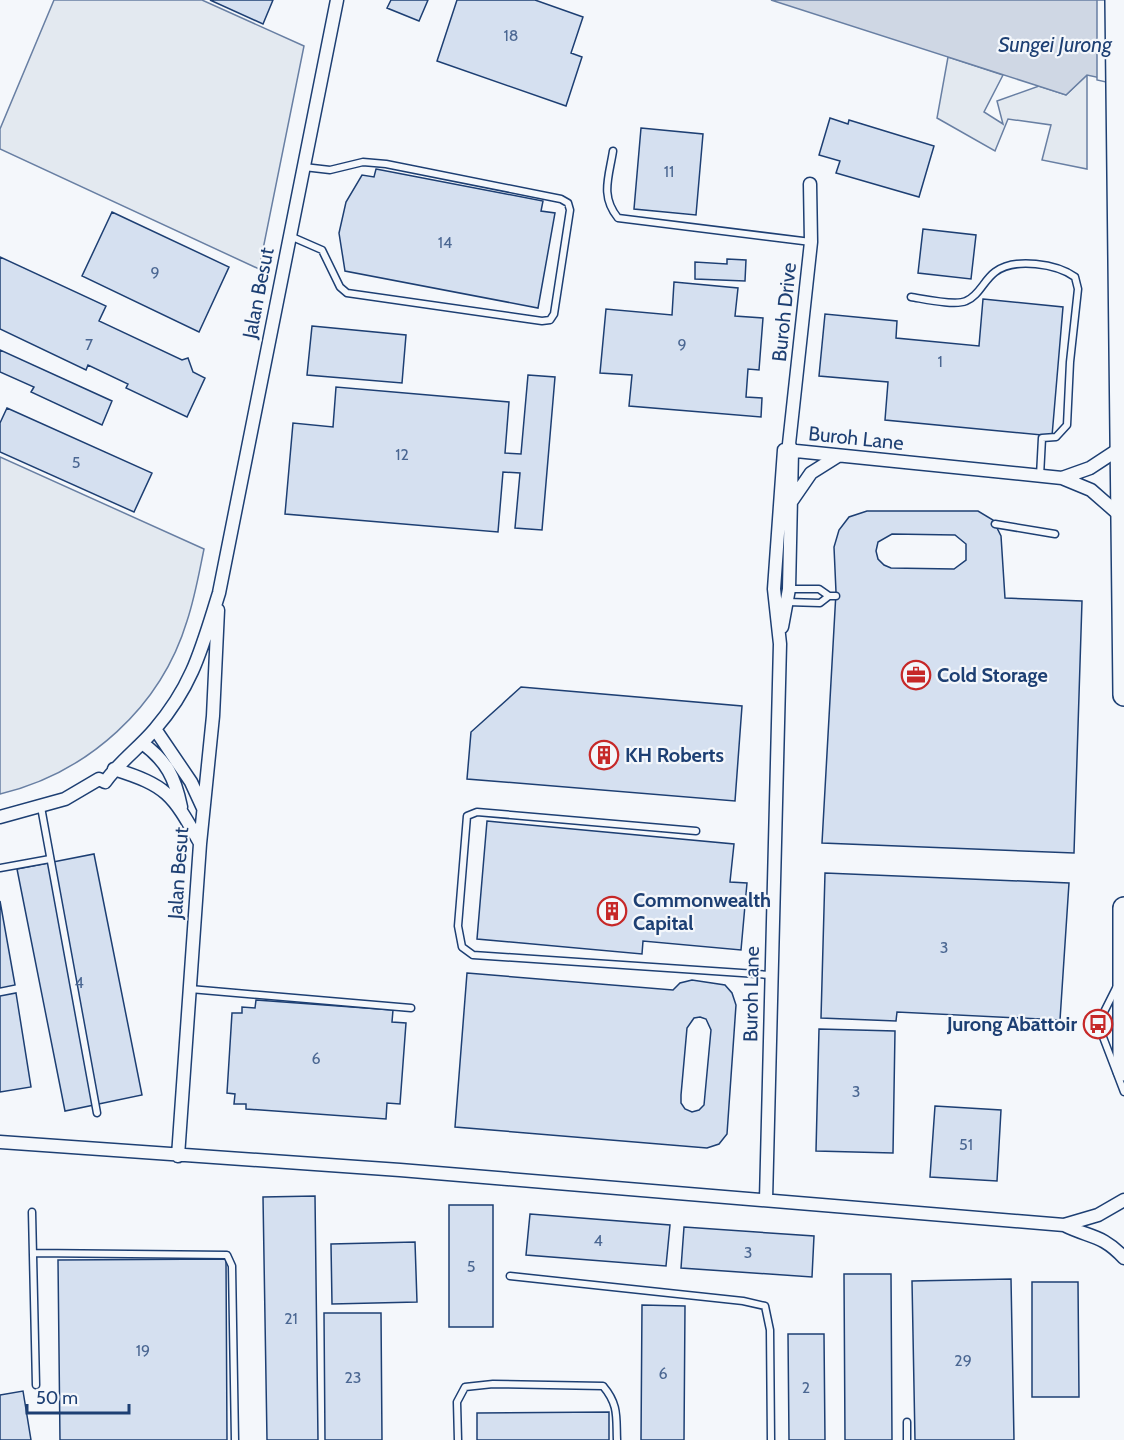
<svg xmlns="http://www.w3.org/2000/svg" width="1124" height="1440" font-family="Cabin,sans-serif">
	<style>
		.green { fill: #e3e9f0; stroke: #687fa3; stroke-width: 1.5 }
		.water { fill: #cfd7e4; stroke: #687fa3; stroke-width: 1.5 }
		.pier { fill: #f4f7fb; stroke: #687fa3; stroke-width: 1.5 }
		.building { fill: #d5e0f0; stroke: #1d3f73; stroke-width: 1.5; fill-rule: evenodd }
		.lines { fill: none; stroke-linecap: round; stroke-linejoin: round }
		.service-casing { stroke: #1d3f73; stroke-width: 9 }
		.minor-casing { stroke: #1d3f73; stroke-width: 15 }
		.trunk-casing { stroke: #1d3f73; stroke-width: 24 }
		.service { stroke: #f4f7fb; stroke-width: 6 }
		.minor { stroke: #f4f7fb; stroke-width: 12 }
		.trunk { stroke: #f4f7fb; stroke-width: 21 }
		.labels { text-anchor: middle; stroke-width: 4.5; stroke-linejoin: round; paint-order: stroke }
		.number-label { font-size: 16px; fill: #4b6792 }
		.street-label { font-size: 20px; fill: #1d3f73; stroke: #f4f7fb }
		.poi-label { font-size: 20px; font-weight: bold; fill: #1d3f73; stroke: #f4f7fb; text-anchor: start }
		.water-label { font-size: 21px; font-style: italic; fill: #1d3f73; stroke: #f4f7fb }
	</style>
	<rect width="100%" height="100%" fill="#f4f7fb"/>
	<path class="green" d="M54,0H202L304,46L259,269L0,149V129Z
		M948,57L1003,75L984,112L1003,124L997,101L1039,86L1066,95L1087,75V169L1042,160L1051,125L1008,119L995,151L937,118Z
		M0,457L204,549C199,573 195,597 187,621C161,707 88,773 0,794Z"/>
	<path class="water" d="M771,0H1124V83L1087,75L1066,95Z"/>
	<path class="pier" d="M1097,0H1124V86L1097,80Z"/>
	<path class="building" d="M210,0H273L263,24Z
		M391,0H428L419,21L387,8Z
		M457,0H535L583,17L571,53L582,57L566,106L437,61Z
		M830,118L848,124L849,120L934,146L919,197L836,173L840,161L819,155Z
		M641,128L703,134L696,215L634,209Z
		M376,169L543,201L541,211L555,213L538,308L345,271L339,233L346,202L362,175L374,177Z
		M112,212L229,267L199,332L82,276Z
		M923,229L976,235L971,279L918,273Z
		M0,257L106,306L99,321L182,360L188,358L193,372L205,378L187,417L126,388L128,384L88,365L86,370L0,329Z
		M727,259L746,260L745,281L695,279V262L727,264Z
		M674,282L738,288L735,316L763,318L759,370L748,369L746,397L762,398L761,417L629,406L632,375L600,373L606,309L672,315Z
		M983,299L1063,307L1052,436L885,420L888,382L819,376L825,314L897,321L896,338L979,346Z
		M312,326L406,335L402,383L307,375Z
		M0,350L112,401L102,425L31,392L34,387L0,372Z
		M528,375L555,377L542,530L515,528L520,473L503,472L498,532L285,514L293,423L333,427L336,387L509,402L505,453L521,454Z
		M7,408L152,473L134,512L0,452V423Z
		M867,511H978L993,520L1001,536L1005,598L1082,601L1074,853L822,843L836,592L834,547L839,530L849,517ZM892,534L955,535L966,544V560L954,569L891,568L884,565L878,559L876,551L878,542Z
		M521,687L742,706L735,801L467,779L471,732Z
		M487,821L734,844L730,882L747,883L741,950L643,941L642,954L477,939Z
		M94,854L142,1095L65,1111L17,869Z
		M825,873L1069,883L1060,1020L897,1012L896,1021L821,1018Z
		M0,901L15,985L0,988Z
		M467,973L673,990L680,983L692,980L725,985L732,993L736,1005L727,1134L719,1144L707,1148L455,1127ZM700,1017L706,1019L711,1030L704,1105L699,1110L692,1112L685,1109L681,1103V1095L687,1028L694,1018Z
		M16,993L31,1087L0,1092V996Z
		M256,1000L393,1010L392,1022L406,1023L400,1104L387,1103L386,1119L246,1109V1104H234L235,1094L227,1093L232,1013H242V1007L255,1008Z
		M819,1029L895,1031L893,1153L816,1151Z
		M935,1106L1001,1110L997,1181L930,1177Z
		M315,1196L318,1440H267L263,1197Z
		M449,1205H493V1327H449Z
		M530,1214L670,1225L666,1266L526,1255Z
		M684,1227L814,1236L812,1277L681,1268Z
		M415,1242L417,1302L332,1304L331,1244Z
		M226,1259L227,1440H60L58,1260Z
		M844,1274H891L892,1440H845Z
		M1011,1279L1014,1440H915L912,1281Z
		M1032,1282H1078L1079,1397H1032Z
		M642,1305L685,1306L684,1440H641Z
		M324,1313H381L382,1440H325Z
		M788,1334H824L825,1440H789Z
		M23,1391L31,1440H0V1395Z
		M609,1412V1440H477V1413Z"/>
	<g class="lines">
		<g class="service-casing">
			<path id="service" d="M613,151C609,177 600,196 618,218L811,242
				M290,236L322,250L340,287L347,293L542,321L550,320L554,314L570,210L568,203L561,199L386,164L363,162L330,170L304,167
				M911,297C924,299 955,306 966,301C979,296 984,280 995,272C1015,257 1057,264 1075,277L1078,289L1070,362L1067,425L1056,437L1042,438L1040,476
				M995,524L1055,534
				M789,589H819L829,596H836
				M787,602L820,603L829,596
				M41,807L97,1113
				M696,831L477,812L467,816L458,926L462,947L473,955L771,975
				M0,868L50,859
				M1116,988L1098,1024L1124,1092
				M190,989L411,1008
				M32,1212L36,1385
				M33,1253L227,1255L232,1266L235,1440
				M510,1276L743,1301L765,1306L770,1330L771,1440
				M458,1440L457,1402L465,1387L493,1384L603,1386C619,1405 616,1417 617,1440
				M907,1440V1422"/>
		</g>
		<g class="minor-casing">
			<path id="minor" d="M786,450L1062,478L1091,490L1123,518
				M1062,478L1090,468L1122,447
				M791,502L811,473L838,456
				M782,627L789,589L792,451L789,444L811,242L810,184
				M155,729L191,782L203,808
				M142,743C167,761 175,778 181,807
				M114,769C168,786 172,794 200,843
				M0,817L65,799L99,779L105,782C119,762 139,748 155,729C193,685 202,647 219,593L337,0
				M0,1142L400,1170L1064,1225C1090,1238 1102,1234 1124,1258
				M178,1156L200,844L213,716L218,610
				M766,1200L780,644L774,589L784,450
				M1064,1225L1098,1215L1124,1200"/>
		</g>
		<g class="trunk-casing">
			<path id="trunk" d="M1116,0L1124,695
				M1124,908V1070"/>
		</g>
		<use href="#service" class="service"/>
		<use href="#minor" class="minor"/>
		<use href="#trunk" class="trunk"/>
	</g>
	<defs>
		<g id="office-ring" transform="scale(1.5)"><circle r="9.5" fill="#f4f7fb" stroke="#c62828" stroke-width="1.5"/><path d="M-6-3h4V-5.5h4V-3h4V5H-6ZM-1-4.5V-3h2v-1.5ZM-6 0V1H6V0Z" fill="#c62828"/></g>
		<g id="building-ring" transform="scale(1.5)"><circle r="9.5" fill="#f4f7fb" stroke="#c62828" stroke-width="1.5"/><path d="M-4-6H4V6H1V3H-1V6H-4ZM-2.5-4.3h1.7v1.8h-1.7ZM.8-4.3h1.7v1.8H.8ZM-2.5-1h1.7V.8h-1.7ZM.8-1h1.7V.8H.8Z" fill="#c62828"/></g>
		<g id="bus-ring" transform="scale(1.5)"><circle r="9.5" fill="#f4f7fb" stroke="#c62828" stroke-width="1.5"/><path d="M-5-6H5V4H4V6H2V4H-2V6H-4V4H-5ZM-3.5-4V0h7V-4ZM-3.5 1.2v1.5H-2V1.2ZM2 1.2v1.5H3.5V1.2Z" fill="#c62828"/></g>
	</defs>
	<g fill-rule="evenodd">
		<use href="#office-ring" x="916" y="675"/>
		<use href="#building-ring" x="604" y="755"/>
		<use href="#building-ring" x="612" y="911"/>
		<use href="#bus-ring" x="1098" y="1024"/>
	</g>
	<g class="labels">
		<g class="number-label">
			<text x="511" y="41">18</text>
			<text x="669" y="177">11</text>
			<text x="445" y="248">14</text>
			<text x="155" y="278">9</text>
			<text x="89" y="350">7</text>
			<text x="682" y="350">9</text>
			<text x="940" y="367">1</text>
			<text x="402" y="460">12</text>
			<text x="76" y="468">5</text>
			<text x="944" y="953">3</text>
			<text x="79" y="988">4</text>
			<text x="316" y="1064">6</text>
			<text x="856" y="1097">3</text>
			<text x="966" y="1150">51</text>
			<text x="598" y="1246">4</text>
			<text x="748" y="1258">3</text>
			<text x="471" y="1272">5</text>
			<text x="291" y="1324">21</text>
			<text x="143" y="1356">19</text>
			<text x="963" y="1366">29</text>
			<text x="663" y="1379">6</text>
			<text x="353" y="1383">23</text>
			<text x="806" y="1393">2</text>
		</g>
		<g class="street-label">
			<text transform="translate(258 293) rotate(-79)" y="7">Jalan Besut</text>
			<text transform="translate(784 312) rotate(-84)" y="7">Buroh Drive</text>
			<text transform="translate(856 438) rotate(6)" y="7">Buroh Lane</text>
			<text transform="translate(178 873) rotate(-86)" y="7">Jalan Besut</text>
			<text transform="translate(751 994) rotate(-89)" y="7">Buroh Lane</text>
		</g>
		<g class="poi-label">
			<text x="937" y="682">Cold Storage</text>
			<text x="625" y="762">KH Roberts</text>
			<text x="633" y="907">Commonwealth<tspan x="633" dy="23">Capital</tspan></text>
			<text x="1077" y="1031" text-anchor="end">Jurong Abattoir</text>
		</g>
		<g class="water-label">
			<text x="1055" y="52">Sungei Jurong</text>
		</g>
	</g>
	<path d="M27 1404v9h102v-9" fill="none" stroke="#1d3f73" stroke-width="3"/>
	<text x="36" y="1404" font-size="18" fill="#1d3f73" stroke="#f4f7fb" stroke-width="4.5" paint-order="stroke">50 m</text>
</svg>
